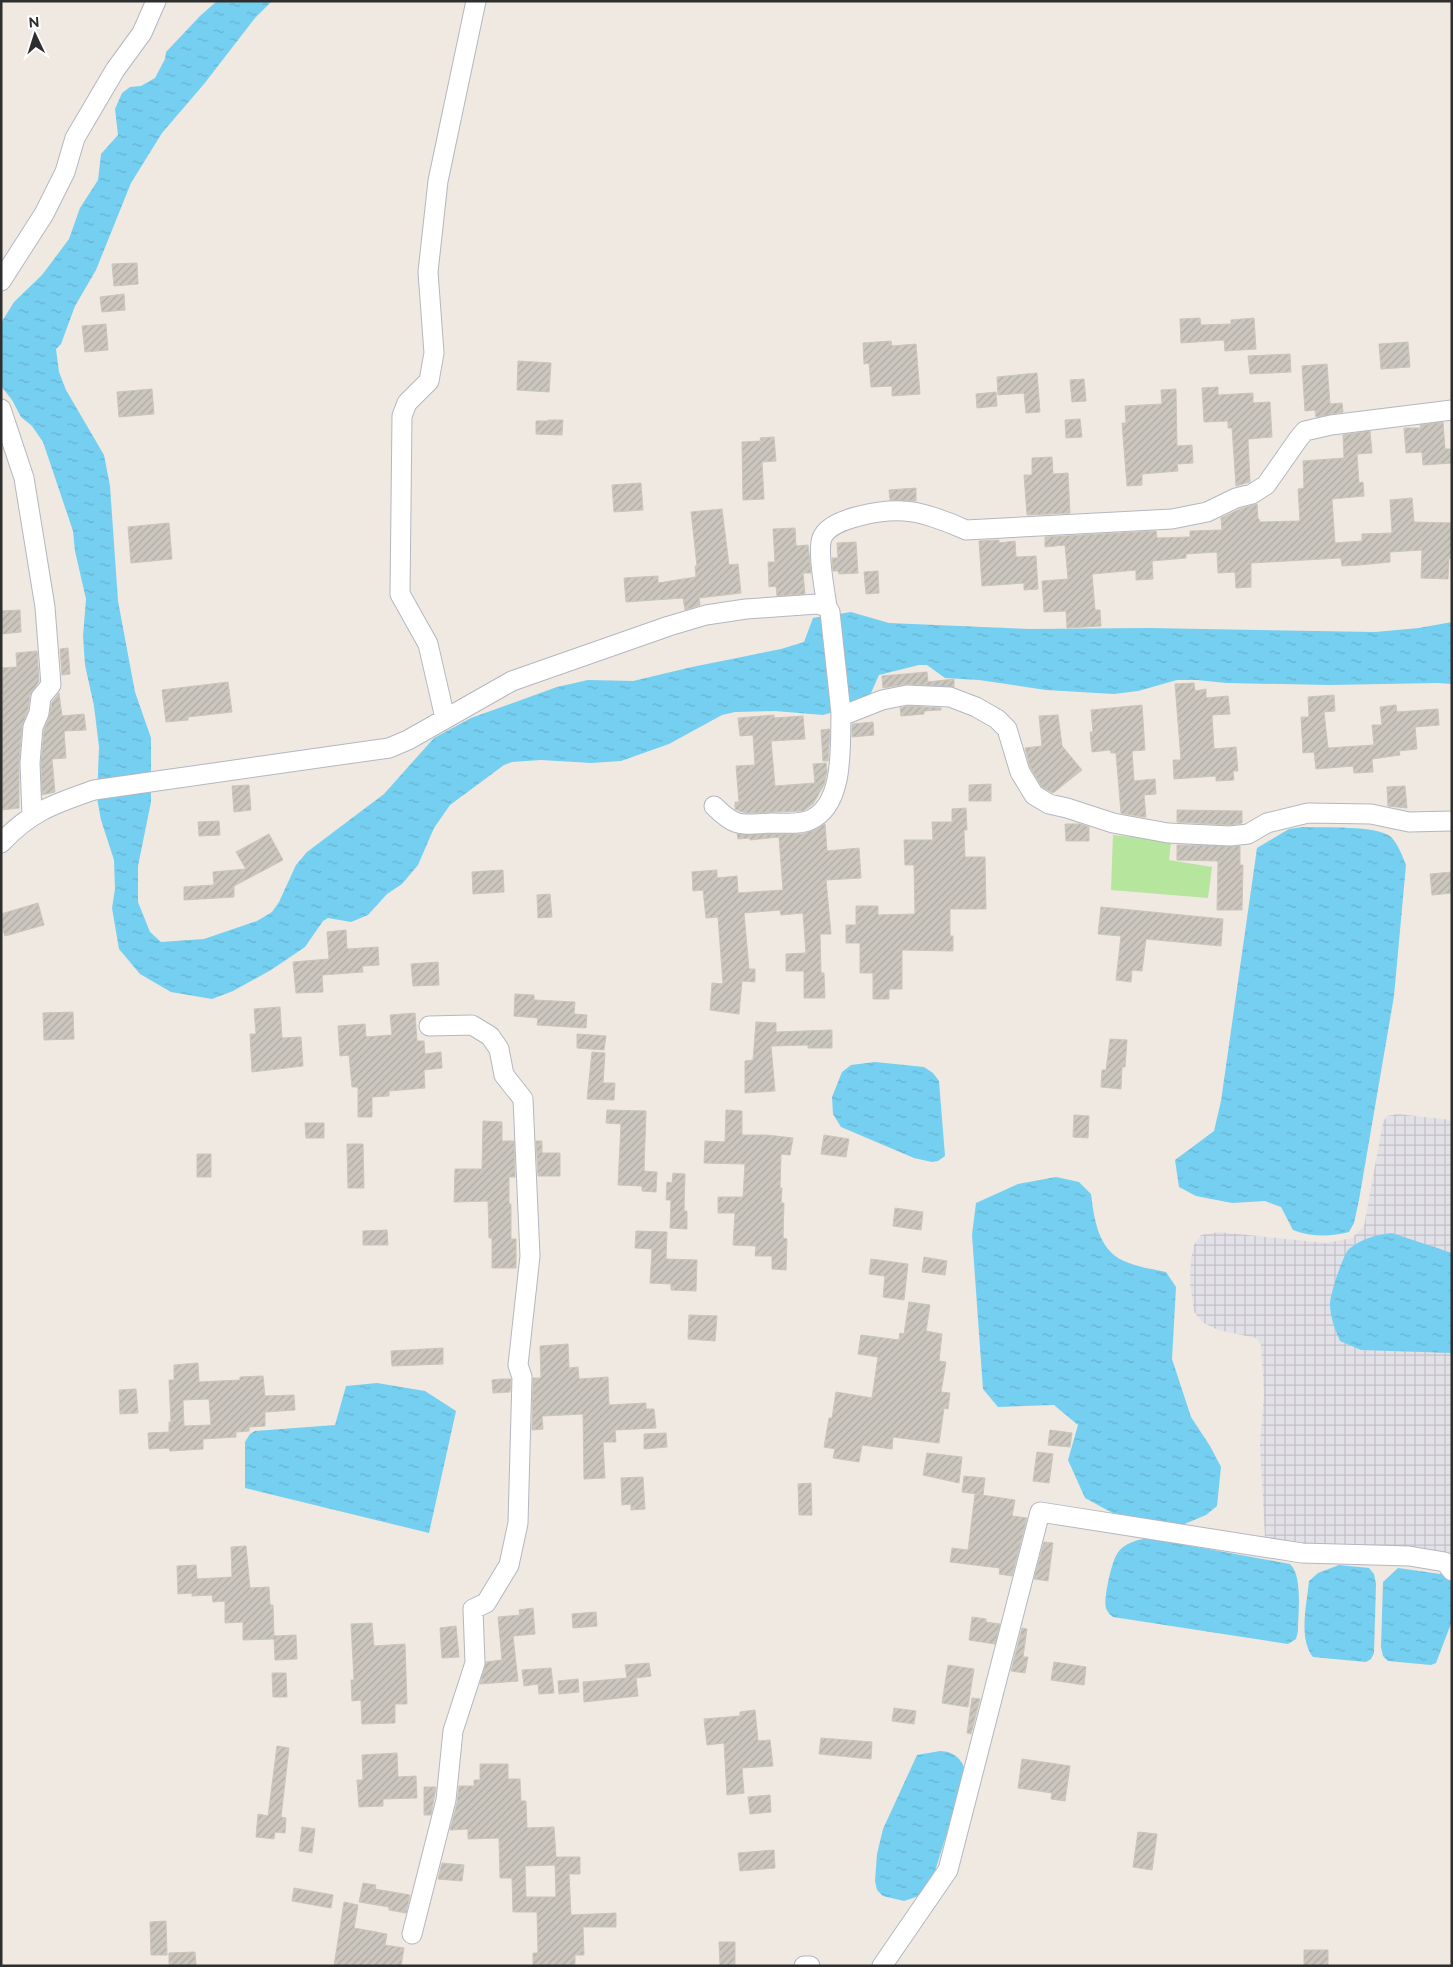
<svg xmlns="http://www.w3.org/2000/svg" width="1453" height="1967" font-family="Raleway,sans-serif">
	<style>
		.industrial { fill: url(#industrial-grid) }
		.grass { fill: #b6e59e }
		.water { fill: url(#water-ripples) }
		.building { fill: url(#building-hatch); stroke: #cbc5ba; fill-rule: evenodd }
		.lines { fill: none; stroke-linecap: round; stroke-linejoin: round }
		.minor-casing { stroke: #b4b7c1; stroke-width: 21 }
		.minor { stroke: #fff; stroke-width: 19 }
	</style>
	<defs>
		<pattern id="industrial-grid" width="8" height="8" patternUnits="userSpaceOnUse" patternTransform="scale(1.25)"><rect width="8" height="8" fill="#e3e1e8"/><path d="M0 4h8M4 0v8" fill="none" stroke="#c3c1c7"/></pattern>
		<pattern id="water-ripples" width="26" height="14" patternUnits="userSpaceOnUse" patternTransform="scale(1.25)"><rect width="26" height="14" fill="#75cff0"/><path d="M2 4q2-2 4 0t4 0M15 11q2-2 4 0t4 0" fill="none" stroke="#66b2ce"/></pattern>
		<pattern id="building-hatch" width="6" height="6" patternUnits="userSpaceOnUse" patternTransform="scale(1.25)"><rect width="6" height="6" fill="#cbc7bf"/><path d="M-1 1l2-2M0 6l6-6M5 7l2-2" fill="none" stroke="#afaba4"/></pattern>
	</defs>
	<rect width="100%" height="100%" fill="#efe9e1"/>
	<path class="industrial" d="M1398,1114L1452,1120V1558L1385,1556L1265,1539L1260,1446L1264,1393L1261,1345L1256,1338L1218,1330L1202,1322L1194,1312L1190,1282L1191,1259L1194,1245L1201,1235L1219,1232L1326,1243L1352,1238L1364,1226L1383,1122L1387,1116Z"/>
	<path class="grass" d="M1113,835L1171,841L1169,860L1212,867L1208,898L1111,890Z"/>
	<path class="water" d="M217,1H272L255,18L204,84L162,133L131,183L96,270L75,306L61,344L56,349L59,372L66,390L104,455L110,486L118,601L135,692L151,738V802L138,866V902L150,932L161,942L204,939L257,921L272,912L279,902L296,865L307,852L384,794L434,738L471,718L557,687L588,680L633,681L692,667L781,649L804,642L813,618L851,612L889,623L1030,629L1149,628L1375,632L1419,628L1452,622V684L1438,683L1328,685L1226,683L1197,680H1177L1138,691L1114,694L1046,690L979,680L945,678L927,665H919L879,675L871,693L854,706L823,715L775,711L735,712L722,715L669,744L621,761L591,763L541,760L512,762L504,765L450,805L434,828L418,865L402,884L387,894L368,915L351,922L328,918L323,921L305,947L271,970L233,991L212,999L171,992L140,974L119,949L112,908L115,889L114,860L101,820L97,798L99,747L94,706L85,665L83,636L86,599L75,551L73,531L43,442L32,426L21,417L12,400L1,386V323L14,302L42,275L69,239L80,208L98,180L101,154L118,135L115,109L122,93L130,87L141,86L155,78L165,59L166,52L200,16Z
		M1303,827C1322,828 1378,825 1391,837C1398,844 1402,855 1406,865L1394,996L1359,1200L1354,1223L1349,1232C1330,1237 1311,1237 1293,1230L1281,1207L1265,1201L1232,1203L1196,1196L1179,1187L1175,1160L1214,1131L1221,1101L1257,848L1289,829Z
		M875,1062L924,1067L933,1073L939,1081L945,1156L938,1161L932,1162L914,1158L841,1127L833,1114L832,1097L842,1072L851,1065Z
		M1056,1177L1079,1182L1091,1194C1094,1218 1098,1250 1124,1261C1137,1267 1152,1269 1166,1272L1176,1287L1172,1359L1191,1417L1210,1446L1221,1467L1217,1506L1206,1515L1175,1528L1120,1517L1085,1498L1068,1460L1078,1425L1054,1405L998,1407L983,1389L972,1235L976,1203L1018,1184Z
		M1392,1233L1452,1253V1353L1361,1350L1340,1341C1335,1329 1330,1317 1330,1304C1330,1294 1343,1255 1349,1249C1362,1238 1376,1235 1392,1233Z
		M377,1383L425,1391L456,1411L429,1533L245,1488V1442L250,1434L255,1431L335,1425L346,1386Z
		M1148,1538L1290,1564C1303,1576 1298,1613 1298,1631L1296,1639L1288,1644L1113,1617C1110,1614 1107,1612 1106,1608C1103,1599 1112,1561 1117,1554C1123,1543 1137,1540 1148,1538Z
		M1339,1565L1369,1568L1374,1574L1376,1584L1374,1653L1371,1659L1366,1662L1313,1657C1298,1638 1307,1604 1309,1581L1318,1573Z
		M1398,1568L1447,1575L1452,1583V1621L1436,1663L1431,1665L1388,1661L1383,1656L1381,1647L1383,1582Z
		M940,1751C955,1752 961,1758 966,1772L931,1884L916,1897L904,1901L883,1896L877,1890L875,1881L877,1854L883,1829L917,1755Z"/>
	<path class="building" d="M137,263L138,284L114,286L112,264Z
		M124,294L125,310L102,312L100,297Z
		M1200,318L1201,325L1231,324V320L1254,318L1256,349L1225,351L1224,340L1181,343L1180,319Z
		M106,324L108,350L85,352L82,326Z
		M891,341L892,346L916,344L920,394L892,396V386L871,387L869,363L864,364L863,343Z
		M1408,342L1410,367L1381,369L1379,344Z
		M1290,354L1291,372L1250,374L1248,356Z
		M518,361L551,363L549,392L517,390Z
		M1327,364L1330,404L1342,403L1343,412L1316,417L1315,410L1305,411L1302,366Z
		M1037,373L1040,412L1026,413L1024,393L998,395L997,377Z
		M1084,379L1086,401L1072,402L1070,380Z
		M1218,387V395L1253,393V403L1270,402L1272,437L1248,439L1250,482L1236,486L1232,428H1228V421L1204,422L1202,388Z
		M152,389L154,414L119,417L117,392Z
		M1176,389L1177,446L1192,445L1193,463L1177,464L1178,471L1142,474V485L1127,486L1122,423H1126L1125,406L1162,404L1161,390Z
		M996,392L997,406L977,408L976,394Z
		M1080,419L1082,437L1066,438L1065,420Z
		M548,420H563L562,435L536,434V421H548Z
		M1443,422L1445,449H1452V463L1423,465L1422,452L1406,453L1404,428H1421L1420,425Z
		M1370,431L1372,453L1357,454L1359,483L1363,482L1364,496L1332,499L1335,543L1362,541V534L1392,533L1390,500L1412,498L1414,522L1452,523V559L1449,558L1448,579L1421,578L1422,550L1390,552V562L1360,565L1342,566L1341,558L1251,563V587L1236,588L1235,572L1218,573L1217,552L1186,554V558L1152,561L1153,579L1136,580V570L1092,574L1095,610H1100L1101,626L1067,628L1066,611L1044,612L1042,581L1068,579L1065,545L1045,547V537L1156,531L1157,538L1190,537V531L1222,530L1221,518L1240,509L1257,504L1258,519H1259L1260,522L1300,521L1298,489L1304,488L1303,461L1344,458L1343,435Z
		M774,437L776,461L762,462L764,499L743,500L742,442L761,441L760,438Z
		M1052,457L1053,474L1068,473L1070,513L1027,515L1024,475H1032V458Z
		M641,483L643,510L614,512L612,485Z
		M916,488V501L890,500L889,490Z
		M722,509L729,565L738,564L741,593L699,598L700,605L685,610L683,598L626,602L624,578L658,576V583L696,577L695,566H697L691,512Z
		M169,523L172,559L131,563L128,527Z
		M795,528L796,546L808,545L811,573H803L805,594L777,596L776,586L769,587L768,562H775L773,529Z
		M999,540V543L1015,541L1016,557L1036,556L1038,589L1024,590V583L982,586L979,541Z
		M856,542L858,573L839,574L838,571H833L832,558H838L837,543Z
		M878,571L879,593L866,594L864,572Z
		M20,610L21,632L1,634V611Z
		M68,648L70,674L62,675L60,649Z
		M37,651L39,681L30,695L28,710L22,726L19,762V808L1,810V701H3L1,668L17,667L16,653Z
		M927,672L928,682L954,679V687L907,684L883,688L882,676Z
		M228,682L232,712L188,717V720L166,722L162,690Z
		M1194,683L1195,691L1206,689V698L1228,696L1230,714L1212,715L1214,749L1236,747L1238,771H1233L1234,780L1216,781V776L1174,779L1173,760H1181L1175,684Z
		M59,693L62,716L84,714L86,730L64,731L66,758L52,759L55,792L42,795L41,763L44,730L49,717L52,702Z
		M1334,695L1335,711L1324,712L1328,748L1374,745L1372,725H1382L1380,707L1396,705L1397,712L1438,709L1439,725L1415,727L1417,749L1399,751L1400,755L1372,759L1373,772L1354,773L1353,766L1316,769L1314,752L1303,753L1301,717H1309L1308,697Z
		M1142,705L1145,750L1132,751L1134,781L1155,779L1156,794L1144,795L1146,817H1143L1121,813L1116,753H1111L1110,750L1092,752L1090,732H1093L1091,710Z
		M908,706L941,708V710L924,711V714L901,716L900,708Z
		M774,715V718L803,716L805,739L771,741L775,786L815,783L813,764L826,763L827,771L824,785L813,804L803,811L747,813L739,811L735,809V802H739L736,766L755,765L753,735L740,736L738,718Z
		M1058,715L1062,746L1082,770L1053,793L1042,787L1030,767L1025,748L1042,746L1039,716Z
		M873,722L874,735L852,737V724Z
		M830,729L828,761H823L821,730Z
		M991,784V801H969V785Z
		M249,785L251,810L234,812L232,786Z
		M1405,786L1407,808L1388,806L1387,787Z
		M966,808L967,830H964L965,857H985L986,909H950V936H953V951L902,950V989H889V999H873V973H860V943H846V925H856V906H878V915L915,914L914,865H905L904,840H933L932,822H952V809Z
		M1177,810L1242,811V823L1230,825L1177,822Z
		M219,821L220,835L199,836L198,822Z
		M825,824L827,851L859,848L861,878L826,880L831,934H820L821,973H824L825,998H804V971H786V954L806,953L803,913L781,915L780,910L744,913L749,969H755V982L742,981L739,1014L710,1010L712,983L723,984L718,917L706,918L703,890L693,891L692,872L717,870V878L737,876L738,893L783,890L779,837L750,840V838L738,839L737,834H802L814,830Z
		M1065,824H1080L1089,827V841H1066Z
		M269,834L283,860L234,886V897L184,900V887L214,885L213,872L246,869L236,852Z
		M1177,845L1240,846V865H1243L1242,910H1217L1218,861L1177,860Z
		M503,870L504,892L473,894L472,872Z
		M1452,872V893L1432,895L1430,874Z
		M550,894L552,917L538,918L537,895Z
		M38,903L44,925L5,936L1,924V914Z
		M1101,907L1223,919L1221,946L1146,939L1142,971L1132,970L1131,982L1116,980L1121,936L1098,934Z
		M346,930L347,949L378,947L379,965L362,966L363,972L322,975L323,992L296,993L293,962L329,959L327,932Z
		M438,962L439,985L413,986L411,964Z
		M515,994L534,995V1000L575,1002L574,1014L587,1015L586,1028L537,1025L538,1018L514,1016Z
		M280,1007L282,1038L301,1037L303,1066L252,1072L250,1034H256L254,1009Z
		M73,1012L74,1039L44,1040L43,1013Z
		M415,1013L417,1041H424L425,1054L441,1052L442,1068L424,1070L425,1088L389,1091V1096L372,1097V1117H358V1087H352L349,1055L340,1056L338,1026L365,1024L366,1037L392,1035L390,1015Z
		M756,1022L776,1023V1032L832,1030V1048H808V1045L771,1046L775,1091L745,1093V1061L753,1060Z
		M577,1034L606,1036L604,1050L577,1048Z
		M1110,1039L1127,1040L1125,1067H1122L1121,1089L1101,1087L1102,1070H1106Z
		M592,1052L605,1053L603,1083H615L614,1100L587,1099Z
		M607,1110L646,1111L644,1171L657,1172L656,1192L642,1191V1186L618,1185L621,1124L606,1123Z
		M726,1110L742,1111V1135H767L793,1138L790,1155L781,1154L780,1188H782L781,1203H784L783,1238L787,1239L786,1270L772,1269V1256H755L756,1246L733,1245L735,1213H718V1197H743L745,1164L704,1163L705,1141L725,1142Z
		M1074,1115L1089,1116L1088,1138L1073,1137Z
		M483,1121L502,1122V1141H514L515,1177H509V1204H511V1239H516V1268H492V1238H489L488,1201L454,1202L455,1169H482Z
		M305,1123H324V1138H306Z
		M824,1135L849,1139L846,1157L821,1154Z
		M536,1141H542V1153H560V1176H538Z
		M347,1144H363L364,1188H348Z
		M197,1154H211V1177H197Z
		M673,1173L685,1174L684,1211H687V1229L670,1228L671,1200H666L667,1182L672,1183Z
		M895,1208L923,1212L921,1230L893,1226Z
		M387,1230L388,1245H363V1231Z
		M636,1231L667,1232L666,1259L697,1260L696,1291L671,1290V1284L650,1283L652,1249L635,1248Z
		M924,1257L947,1261L945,1275L922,1272Z
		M871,1259L908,1264L904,1300L883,1297L885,1276L869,1274Z
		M909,1302L930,1305L926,1331L942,1334L939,1361L946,1362L941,1392L950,1393L948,1409L944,1408L939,1443L893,1437L892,1449L862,1445L859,1462L833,1458L835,1449L824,1447L829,1418H832L836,1392L872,1398L878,1357L858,1354L861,1335L899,1340L900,1333L904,1334Z
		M689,1315L717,1316L715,1341L688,1339Z
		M568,1344L569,1368L578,1367L579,1379L608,1377L609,1405L646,1403V1409H654L656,1428L615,1430L616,1442H603L605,1478L584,1479L583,1414L542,1416L543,1429L532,1430L533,1378H541L540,1346Z
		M443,1348V1364L392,1366L391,1351Z
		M198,1363L199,1382L240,1380V1377L263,1376L265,1396L294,1395L295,1410L265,1412V1426L249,1427V1431L236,1432V1437L203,1439V1449L170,1451L169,1448L149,1449L148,1433L169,1432V1422H171L169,1380H174V1365ZM209,1399L211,1425L184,1426L183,1400Z
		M501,1379H511L510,1392L493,1393L492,1380Z
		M136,1389L138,1413L120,1414L119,1390Z
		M1050,1430L1072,1433L1070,1447L1048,1445Z
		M666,1433L667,1447L644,1449V1434Z
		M1037,1452L1053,1454L1049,1483L1033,1481Z
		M927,1453L962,1457L959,1483L923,1475Z
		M964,1476L985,1478L983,1495L962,1492Z
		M643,1477L645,1509L631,1510V1504L622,1505L621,1478Z
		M811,1483L812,1515H799L798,1484Z
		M975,1494L1015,1500L1012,1516L1027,1518L1012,1576L999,1574L1000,1568L950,1562L952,1548L968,1550Z
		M1044,1542L1053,1543L1048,1581L1034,1579Z
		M246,1546L250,1588L269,1587L270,1605H273L274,1636L296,1635L297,1659L275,1660L274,1639L243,1640V1622L225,1623V1601L213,1602L212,1595L192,1596V1593L178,1594L177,1566L196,1565L197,1579L232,1577L231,1547Z
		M533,1608L535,1634L513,1636L518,1681L480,1684L486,1662L502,1660L498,1617L520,1615L519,1610Z
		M596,1612L597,1626L573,1628L572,1614Z
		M972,1617L986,1619V1622L1000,1624L995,1644L969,1640Z
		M372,1623L374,1646L405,1644L407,1704H395V1723L362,1724L361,1700L352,1701L351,1680H354L351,1624Z
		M456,1626L459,1657L442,1658L440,1628Z
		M1022,1628L1027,1629L1023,1657H1028L1025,1673L1011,1671Z
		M1054,1662L1086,1667L1084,1685L1051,1680Z
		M649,1663L651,1676L636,1678L638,1696L584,1702L583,1682L627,1678L625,1665Z
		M948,1665L974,1669L968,1707L942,1703Z
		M551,1668L554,1693L539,1694L538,1684L524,1686L522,1670Z
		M272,1673H286L287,1697H273Z
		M578,1679L579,1692L559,1694L558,1681Z
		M972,1698L980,1699L971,1734L967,1733Z
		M894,1708L916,1711L914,1724L892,1721Z
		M755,1710L758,1741L770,1740L773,1766L742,1768L744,1793L727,1795L724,1743L707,1745L704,1719L740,1716V1712Z
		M821,1738L872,1742L871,1759L819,1754Z
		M277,1746L289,1748L281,1817L286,1818L285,1833L275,1832L274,1839L256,1837L258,1814L268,1816Z
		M397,1753L398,1777L416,1776L417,1798L383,1799V1806L359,1807L357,1780H363L362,1755Z
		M1022,1759L1070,1766L1065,1801L1051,1799L1052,1793L1018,1788Z
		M480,1764H508V1779H520L521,1801H526L527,1828L554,1827L556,1857H580V1874H569L571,1915L616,1913V1927H583L584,1955H575V1966H533V1953H538L537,1912H513L512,1878H500L499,1838L468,1839V1829L450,1830L457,1803L459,1786H474V1780H480ZM555,1865L556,1897H526L525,1866Z
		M424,1787H436L431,1815H424Z
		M770,1795L771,1812L750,1814L748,1797Z
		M302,1827L315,1829L312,1853L299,1851Z
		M1138,1832L1157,1834L1152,1870L1133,1867Z
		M774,1850L775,1868L740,1871L738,1853Z
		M442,1863L464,1865L462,1881L438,1879Z
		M363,1883L376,1885L375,1889L410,1895L406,1913L389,1910V1907L359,1902Z
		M294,1888L333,1895L331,1908L292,1901Z
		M344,1902L358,1905L354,1928L387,1934L385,1945L404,1948L401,1966H334Z
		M166,1921L167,1955H151L150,1922Z
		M719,1942H735V1966H720Z
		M1304,1950H1328V1966H1304Z
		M195,1952L196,1966H169V1953Z"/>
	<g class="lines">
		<g class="minor-casing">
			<path id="minor" d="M1,281L44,214L65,172L75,138L115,70L142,33L156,1
				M1,409L24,478L45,607L51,685L41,697L39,713L33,727L30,763L32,815
				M827,607C825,591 817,552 822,538C830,517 884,510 903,511C920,511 951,523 966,530L1172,519L1207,512L1236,498L1252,494L1266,485L1299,438L1305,431L1331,425L1452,410
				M445,718L428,644L400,594L402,416L407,403L429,381L434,353L428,272L438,181L476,1
				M714,806C737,829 741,824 772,823C784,823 799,825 810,820C845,805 840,745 841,713
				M1,843C31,811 54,804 94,790L389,748L408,740L512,681L669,626L706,615L746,609L817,604L827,607L830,612L841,713L844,715L882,700L907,695L950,697L976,707L997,719L1007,729L1020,772L1034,795L1049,804L1067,808L1113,823L1168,833L1230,836L1248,834L1267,823L1308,813L1371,814L1409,822L1452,821
				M412,1934L446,1800L453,1731L475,1663L473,1609L486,1603L509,1565L518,1523L522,1377L518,1365L530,1256L523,1099L504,1075L499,1049L490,1036L472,1025L429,1026
				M804,1966H810
				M882,1966L948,1870L1040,1512L1302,1553L1409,1556L1445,1562L1452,1571"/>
		</g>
		<use href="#minor" class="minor"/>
	</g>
	<rect width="1453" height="1967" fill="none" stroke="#2e2e2e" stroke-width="5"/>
	<g transform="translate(35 35) rotate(356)" stroke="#ffffff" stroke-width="4" paint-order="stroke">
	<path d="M0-4L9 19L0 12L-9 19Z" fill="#2e2e2e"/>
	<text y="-8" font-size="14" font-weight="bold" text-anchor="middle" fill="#2e2e2e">N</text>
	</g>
</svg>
